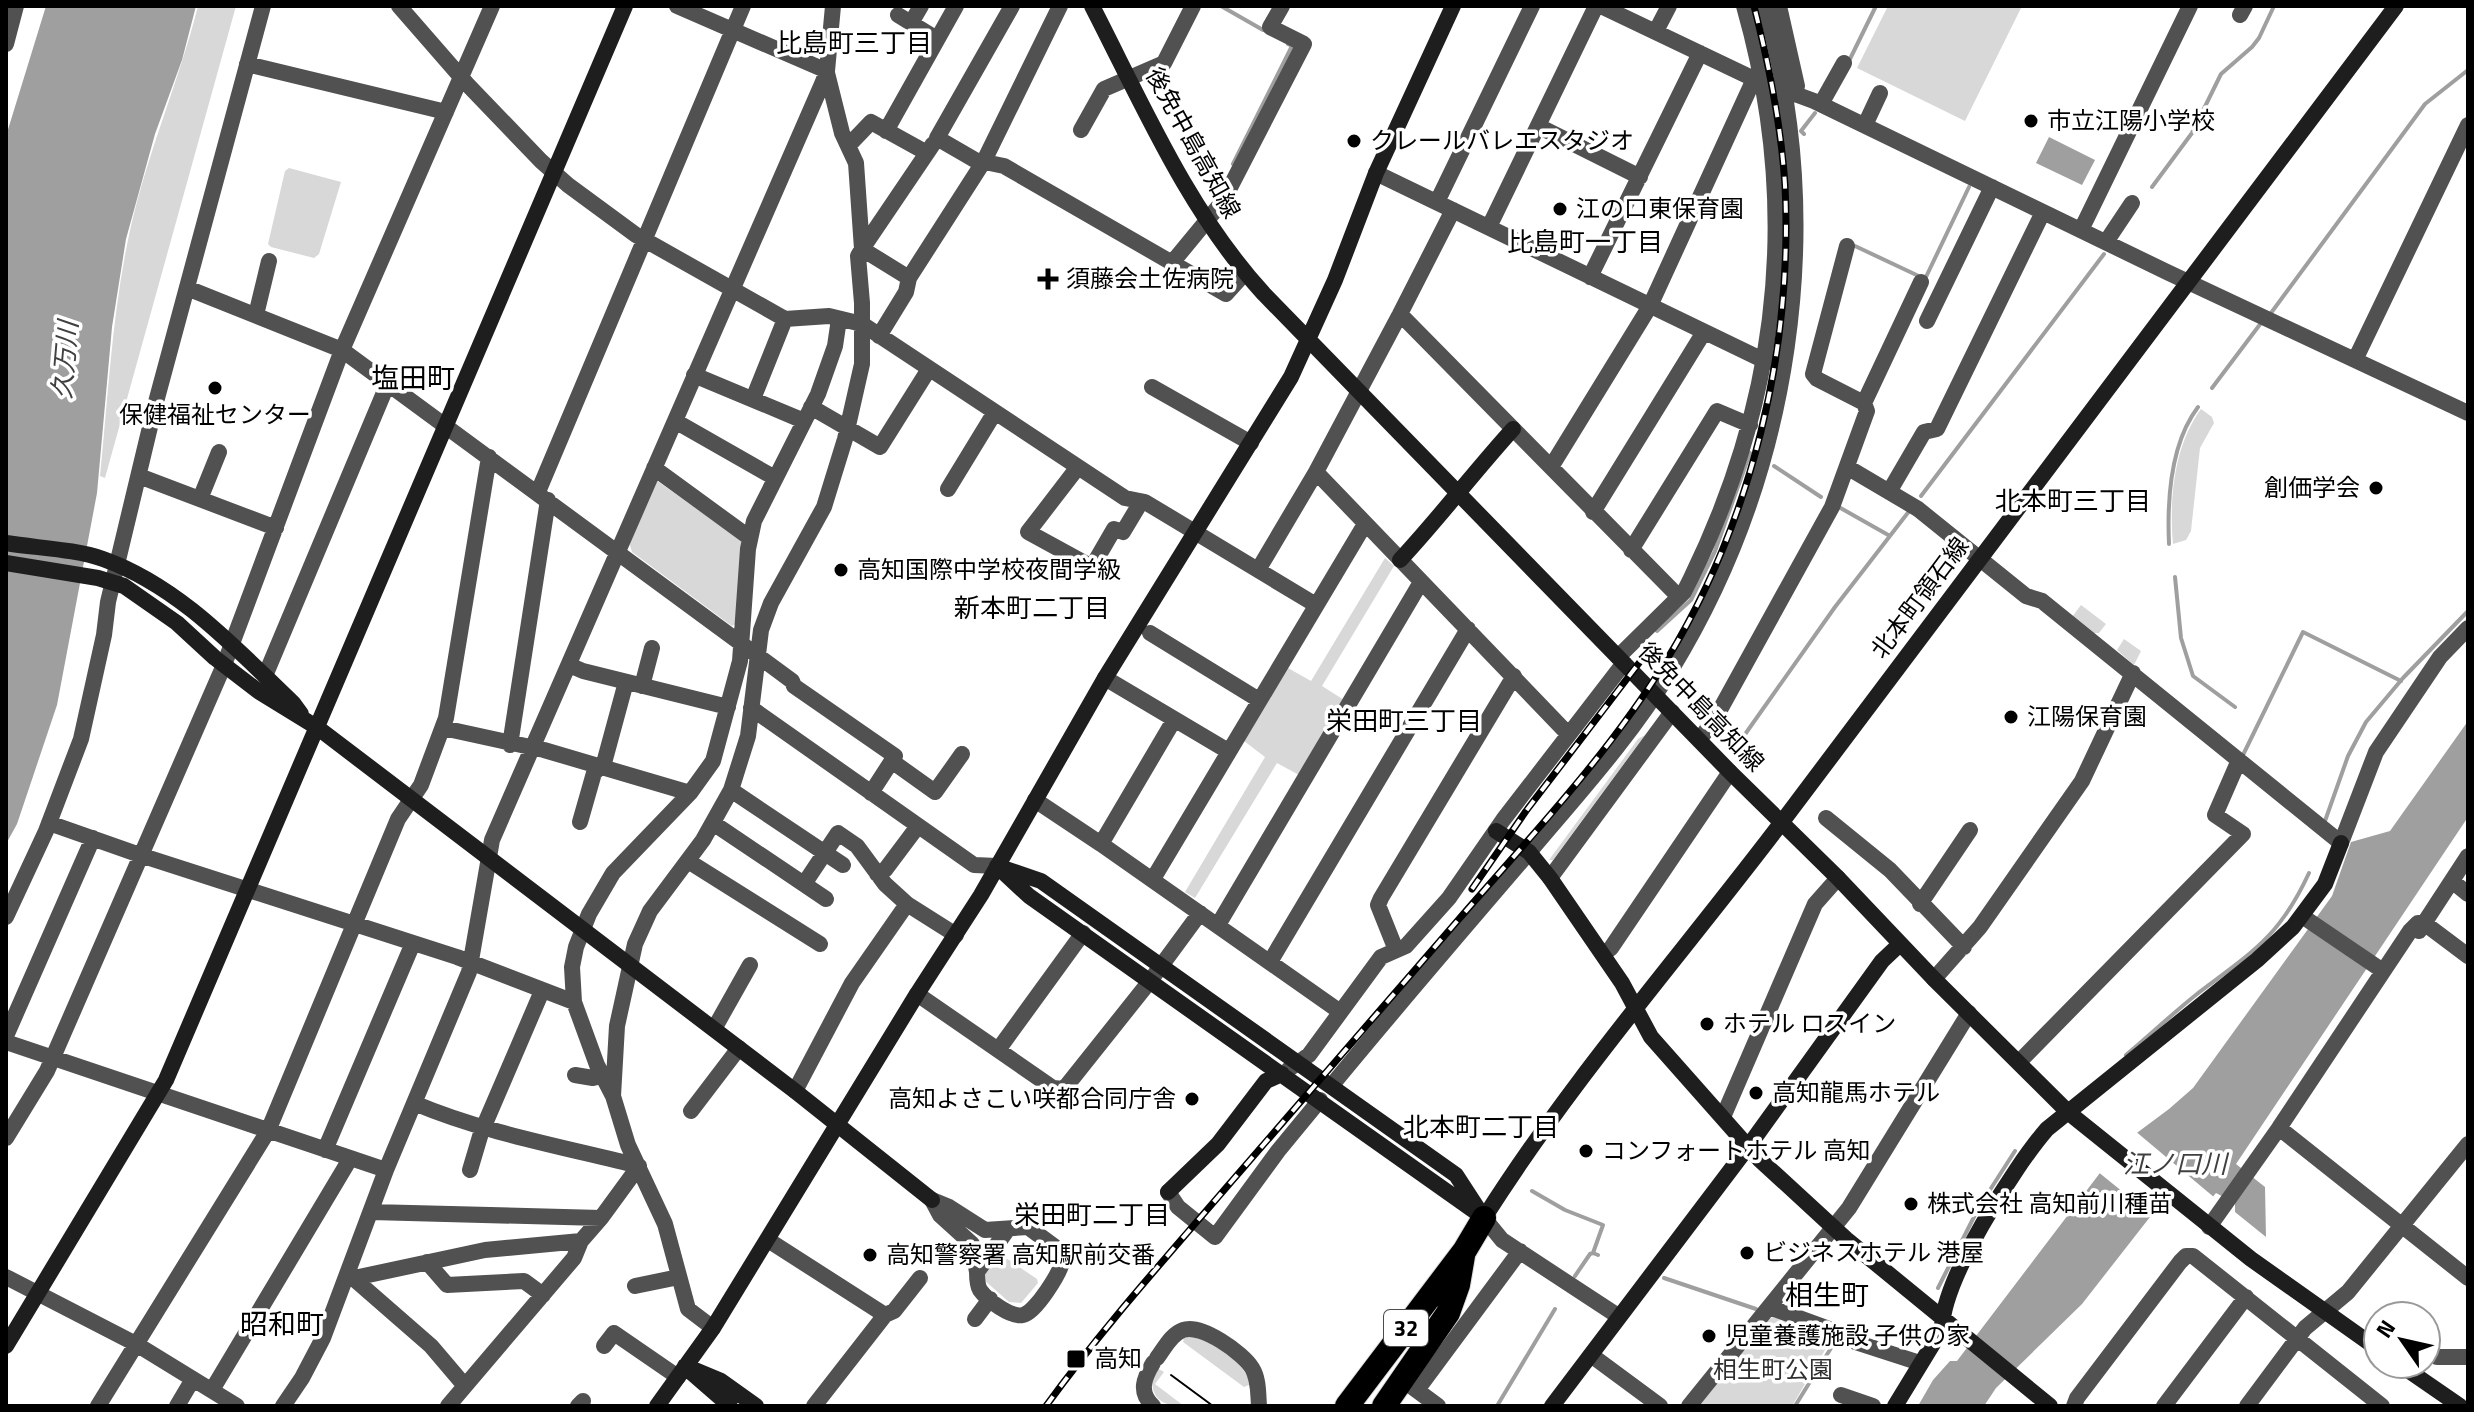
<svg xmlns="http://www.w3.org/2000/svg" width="2474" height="1412" font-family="'Titillium Web','Noto Sans JP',sans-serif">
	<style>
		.green { fill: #d8d8d8 }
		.water { fill: #9f9f9f }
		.pier { fill: #fff }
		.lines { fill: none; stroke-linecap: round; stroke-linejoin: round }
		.stream { stroke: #9f9f9f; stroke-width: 4 }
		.highway-casing { stroke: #dbdbdb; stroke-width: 26 }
		.street { stroke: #515151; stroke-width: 16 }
		.secondary { stroke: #1e1e1e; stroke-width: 16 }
		.highway { stroke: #000; stroke-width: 24 }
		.tram { stroke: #000; stroke-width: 2 }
		.rail-casing { stroke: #000; stroke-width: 7 }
		.rail { stroke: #fff; stroke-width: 4; stroke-dasharray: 12; stroke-linecap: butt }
		.poi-dot { fill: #000; stroke: #fff; stroke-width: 3 }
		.labels { text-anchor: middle; stroke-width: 7; stroke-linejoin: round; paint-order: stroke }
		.shield { fill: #fff; stroke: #4c4c4c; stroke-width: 2 }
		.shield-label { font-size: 22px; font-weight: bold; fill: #000 }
		.poi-label { font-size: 24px; fill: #000; stroke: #fff; text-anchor: start }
		.street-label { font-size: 24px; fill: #000; stroke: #fff }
		.park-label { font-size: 24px; fill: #2f2f2f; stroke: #fff }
		.neighbourhood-label { font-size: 26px; fill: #000; stroke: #fff }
		.water-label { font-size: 26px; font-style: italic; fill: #404040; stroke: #fff }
		.quarter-label { font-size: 28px; fill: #000; stroke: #fff }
	</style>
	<rect width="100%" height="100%" fill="#fff"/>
	<path class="green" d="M198,6H236L105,478L100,476C108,397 112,317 128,240C144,160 178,85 198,6Z
		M1888,6H2022L1965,121L1857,68Z
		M289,168L341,182L319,254L314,258L271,247L268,244L285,171Z
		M2201,409L2212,417L2214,423L2200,448L2191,531L2186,540L2173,544C2169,499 2174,446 2201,409Z
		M656,480L743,542L737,623L732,626L632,552L629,542Z
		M1385,558L1394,566L1322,686L1344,700L1299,775L1277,763L1195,898L1185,892L1265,757L1244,741L1288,668L1311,681Z
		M2081,605L2106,624L2099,633H2092L2072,617Z
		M2124,639L2141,651L2134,665L2117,650Z
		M1645,735L1553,860H1549L1638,739Z
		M998,1256H1003L1037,1279L1038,1283L1021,1303L1009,1302L984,1280L985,1269Z
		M1777,1315L1824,1337L1828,1345L1792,1406H1699L1767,1320Z
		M1191,1336C1215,1340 1243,1362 1251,1384L1244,1387L1183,1342L1184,1338Z
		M1157,1368L1164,1372L1155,1384L1184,1406C1167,1406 1153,1402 1152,1382Z"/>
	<path class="water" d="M46,6H196L182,60L155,134L126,239L112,327L97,493L57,705L17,824L6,844V136Z
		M2049,137L2095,160L2082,185L2036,163Z
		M2468,721V817L2236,1164L2265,1187L2266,1237L2235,1212V1203L2216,1193L2186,1229L2157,1208L2082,1304L1996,1388L1984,1406H1918L1933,1380L1950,1361H1957L2122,1144L2169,1109L2193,1088L2332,896L2351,842L2390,831Z"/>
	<path class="pier" d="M2134,1130L2215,1198L2187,1233L2158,1214L2155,1218L2097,1171L2119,1142Z"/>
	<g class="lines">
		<path class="stream" d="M1221,6L1263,30
			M1849,61L1876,6
			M1804,134L1801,131L1815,113
			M1233,164L1292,46L1288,44
			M2152,187L2192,133L2221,74L2252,47L2259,38L2274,6
			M1855,246L1925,279L1969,187
			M2271,313L2425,104L2468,70
			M2212,388L2261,323
			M1774,466L1821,497
			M1921,496L2104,254
			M1837,506L1890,536
			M2169,544C2167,499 2170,444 2198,407
			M2175,577L2181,638L2193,676L2235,707
			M1657,631L1691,600L1715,551L1750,453
			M1741,740L1835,607L1910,510
			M2243,755L2303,632L2401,681
			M2325,821L2348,756L2366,722L2403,678L2468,611
			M2126,1055C2150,1035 2173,1013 2197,994C2251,953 2279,938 2309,873
			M1532,1191L1565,1210L1603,1225L1593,1253L1598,1255
			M1575,1276L1590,1254L1593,1253
			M1664,1278L1756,1309
			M1938,1288L1979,1207L2015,1151
			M1497,1406L1555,1309
			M1795,1406L1836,1340L1840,1342"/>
		<g class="highway-casing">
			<path id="highway" d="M1347,1406L1465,1250L1484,1218
				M1384,1406L1448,1313L1458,1285L1463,1256"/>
		</g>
		<path class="street" d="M399,6L467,84L541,161L568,185L636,235L785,319L829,316L862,324L1125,498L1145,502L1316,605
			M677,6L827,71
			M1012,6L937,138L975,160L1004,166L1226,294L1245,273
			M1601,6L1754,79L1814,101L2169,273L2468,413
			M1779,6L1797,86L1791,92
			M898,15L937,39
			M2240,15L2245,6
			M911,23L921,6
			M1656,31L1669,6
			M6,44L16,6
			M247,64L446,112
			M1821,104L1844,63
			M1865,125L1880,93
			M1538,126L1640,177
			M1081,130L1104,89L1164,63L1193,6
			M886,131L956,6
			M849,145L871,122L927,153L933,144
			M1376,173L1765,361L1776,362
			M1437,202L1532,6
			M1489,227L1596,6
			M2081,230L2190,6
			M2106,242L2132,203
			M1171,264L1223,201L1304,44L1270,27L1282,6
			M1590,277L1700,53
			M909,278L862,249L927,153
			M187,288L342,350L792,681L794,686L895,756L871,793
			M1400,314L1679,597
			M256,315L269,261
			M1927,321L1992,187
			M879,336L906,292L909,278L984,161L1060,6
			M2355,360L2468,125
			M694,375L804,421
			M1152,387L1251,443
			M753,399L785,319
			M1864,403L1921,282
			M811,407L880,447L929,369
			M675,421L775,478
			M1078,467L1028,532L1092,567L1114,529L1123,532L1138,507L1135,500
			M1551,467L1650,306L1754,79
			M1847,467L1918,509L2026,596L2042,601L2341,843L2376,752L2440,657L2468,628
			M654,468L750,538
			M1316,472L1400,314L1453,210
			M139,476L276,528
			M948,489L995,412
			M538,492L743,6
			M1889,492L1924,432L1937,429L2043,212
			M200,499L219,452
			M1593,512L1704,332
			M1631,550L1717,411L1750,425
			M1258,570L1316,472L1568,734
			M1150,633L1259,700
			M1618,657L1684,592L1691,578C1781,394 1800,203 1744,6
			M569,665L583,671L728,707
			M265,676L388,383
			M1105,678L1228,751
			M642,686L652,648
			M751,708L974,865L997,866
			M1174,720L1101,844L1339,1011
			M443,728L544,750L690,793
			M1700,739L1716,717L1832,507L1867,411L1864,403L1817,379L1813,374L1847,246
			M510,745L548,500
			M893,762L935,792L962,754
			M731,790L843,865
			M1035,800L1101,844
			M1826,818L1890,870L1964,947
			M580,822L594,773L604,763L626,682
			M49,823L140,855L457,957L574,1002
			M713,823L826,899
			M688,861L820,944
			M877,874L885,870L918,826
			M1550,878L1672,712
			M1153,879L1365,524
			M2452,881L2468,894
			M804,884L838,833L857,846L885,884L907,904
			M1920,904L1970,830
			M2302,916L2383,971
			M6,917L46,831L81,739L104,635L108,602L156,402L263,6
			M2424,923L2468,956
			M1218,925L1421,582
			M2419,931L2468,856
			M1396,950L1378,905L1381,898L1514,676
			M1603,954L1611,948L1730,772
			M1270,962L1468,629
			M1934,979L1980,927L2082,781L2133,673
			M917,994L1053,1088L1064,1089L1150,981L1200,913
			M714,1029L750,965
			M6,1036L93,838
			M6,1042L386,1170
			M998,1050L1083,933
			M2019,1062L2243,834L2215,815L2239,760
			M1289,1069L1309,1055L1381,957L1406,946L1449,898L1503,820L1624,663
			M575,1075L593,1078L602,1076
			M1332,1085C1397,1006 1464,928 1531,850C1580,792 1631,736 1671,670C1791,474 1828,228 1765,6
			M795,1091L852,983L907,904L956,935
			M613,1096L617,1026L635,944L650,911L703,840L731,790L748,736L761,630L771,603L824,507L845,439L862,364V303L858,256L862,249L856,163L842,133L827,73
			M414,1103C485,1133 563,1147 639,1166
			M691,1111L739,1048
			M1723,1117L1815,904L1838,878
			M2279,1128L2468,1278
			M6,1138L47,1071L224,665L342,350L492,6
			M325,1150L413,943
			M470,1170L481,1133L542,991
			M1168,1192L1178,1207L1215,1237L1278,1151L1320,1100
			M371,1212L601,1218
			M1484,1218L1502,1240L1618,1316
			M2209,1227L2279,1128L2410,931L2418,923H2424
			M768,1240L885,1315L814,1406
			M427,1262L447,1285L524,1281L543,1295
			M977,1272L972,1244L940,1215L932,1200L949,1207L985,1230L1028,1227L1055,1247L1063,1259C1061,1272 1036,1312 1023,1315C1011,1318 987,1300 980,1290C977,1285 977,1278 977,1272L1008,1229
			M6,1277L136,1344L237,1406
			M353,1278L431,1346L465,1386
			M345,1280L485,1250L581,1241
			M635,1286L679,1277
			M1769,1307L1832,1330L1849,1340L1920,1363
			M885,1315L894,1311L920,1278
			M975,1319L990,1299
			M713,1328L688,1309L665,1224L628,1145L613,1096L597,1065L574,1002L572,967L576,947L589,914L613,873L690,793L713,761L740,661L748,549L754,521L818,394L835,346L839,319
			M604,1346L614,1333L678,1377
			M1591,1355L1660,1406
			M2437,1357H2468
			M1157,1358C1164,1349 1171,1334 1183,1330C1201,1323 1243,1353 1252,1368C1259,1379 1258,1394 1259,1406
			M1411,1386L1438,1406
			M212,1390L350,1159
			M1417,1390L1520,1251
			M1841,1395L1873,1406
			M98,1406L268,1131L398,819L421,785L446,718L489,457
			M177,1406L193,1379
			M283,1406L302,1378L323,1338L386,1170L469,972L492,840L822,84L827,71L833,6
			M448,1406L574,1258L581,1241L601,1218L639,1166
			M578,1406L583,1401
			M1153,1406C1138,1392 1144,1378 1153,1363
			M1689,1406L1849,1208L1969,1013
			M2074,1406L2077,1398L2180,1262L2186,1256H2193L2382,1406
			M2164,1406L2246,1297
			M2247,1406L2305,1328L2348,1292L2468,1144"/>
		<path class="secondary" d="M1092,6C1143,105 1188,211 1264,294L1730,772L1838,878L1934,979L2069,1113L2251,1259L2378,1349
			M6,543C36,548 75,549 103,559C179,586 236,649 293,703L301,714
			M1400,560C1440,517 1474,472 1513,429
			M6,563L98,578L124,586L177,623L215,658L258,691L318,728L795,1091L932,1200
			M1496,831L1529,852L1550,878L1622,983L1651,1037L1759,1159L1846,1239L2050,1406
			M997,866L1041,881L1456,1175L1484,1218
			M1002,871L1029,896L1480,1215
			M1168,1192L1218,1144L1266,1081L1282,1074
			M1484,1218C1575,1074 1689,946 1791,810C1993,542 2194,274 2396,6
			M6,1346L166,1080L625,6
			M2399,1364L2460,1406
			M685,1366L721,1381L756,1406
			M692,1373L730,1406
			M657,1406L713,1328L917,994L981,895L1105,678L1291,377L1335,280L1376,173L1453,6
			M1552,1406L1748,1147L1882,961L1900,944
			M1895,1406L1942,1329C1942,1280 2014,1167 2047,1129L2257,960L2293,927L2325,884L2341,843"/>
		<use href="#highway" class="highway"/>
		<path class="tram" d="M1171,1375L1213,1406"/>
		<g class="rail-casing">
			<path id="rail" d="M1472,889L1526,811L1652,646
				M1046,1406C1101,1330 1164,1260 1225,1189C1303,1099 1381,1009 1459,919C1531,836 1608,755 1666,661C1752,521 1793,350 1785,185C1781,124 1769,65 1754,6"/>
		</g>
		<use href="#rail" class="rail"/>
	</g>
	<g class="poi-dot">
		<circle cx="2031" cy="121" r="8"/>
		<circle cx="1354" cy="141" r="8"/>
		<circle cx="1560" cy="209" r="8"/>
		<path d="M1044 267h8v8h8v8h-8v8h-8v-8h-8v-8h8z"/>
		<circle cx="215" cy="388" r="8"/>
		<circle cx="2376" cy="488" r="8"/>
		<circle cx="841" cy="570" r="8"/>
		<circle cx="2011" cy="717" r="8"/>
		<circle cx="1707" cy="1024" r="8"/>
		<circle cx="1756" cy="1093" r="8"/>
		<circle cx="1192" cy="1099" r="8"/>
		<circle cx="1586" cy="1151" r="8"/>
		<circle cx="1911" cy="1204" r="8"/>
		<circle cx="1747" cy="1253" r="8"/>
		<circle cx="870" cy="1255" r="8"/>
		<circle cx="1709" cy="1336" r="8"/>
		<rect x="1066" y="1349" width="20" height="20" rx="4"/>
	</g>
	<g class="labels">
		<rect class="shield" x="1384" y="1310" width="44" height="36" rx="6"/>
		<g class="shield-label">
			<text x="1406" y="1336">32</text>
		</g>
		<g class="poi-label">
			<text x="2047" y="129">市立江陽小学校</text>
			<text x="1370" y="149">クレールバレエスタジオ</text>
			<text x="1576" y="217">江の口東保育園</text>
			<text x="1066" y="287">須藤会土佐病院</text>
			<text x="215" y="423" text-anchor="middle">保健福祉センター</text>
			<text x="2360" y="496" text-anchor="end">創価学会</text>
			<text x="857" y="578">高知国際中学校夜間学級</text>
			<text x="2027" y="725">江陽保育園</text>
			<text x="1723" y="1032">ホテル ロスイン</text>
			<text x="1772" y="1101">高知龍馬ホテル</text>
			<text x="1176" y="1107" text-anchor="end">高知よさこい咲都合同庁舎</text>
			<text x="1602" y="1159">コンフォートホテル 高知</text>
			<text x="1927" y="1212">株式会社 高知前川種苗</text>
			<text x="1763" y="1261">ビジネスホテル 港屋</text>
			<text x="886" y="1263">高知警察署 高知駅前交番</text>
			<text x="1725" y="1344">児童養護施設 子供の家</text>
			<text x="1094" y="1367">高知</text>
		</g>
		<g class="street-label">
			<text transform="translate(1193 143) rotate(61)" y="8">後免中島高知線</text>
			<text transform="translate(1920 598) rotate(-53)" y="8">北本町領石線</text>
			<text transform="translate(1701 707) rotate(46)" y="8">後免中島高知線</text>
		</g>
		<g class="park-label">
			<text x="1773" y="1378">相生町公園</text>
		</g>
		<g class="neighbourhood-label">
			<text x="854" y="52">比島町三丁目</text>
			<text x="1585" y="251">比島町一丁目</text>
			<text x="2073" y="510">北本町三丁目</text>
			<text x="1032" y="617">新本町二丁目</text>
			<text x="1404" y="730">栄田町三丁目</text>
			<text x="1481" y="1136">北本町二丁目</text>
			<text x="1092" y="1224">栄田町二丁目</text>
		</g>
		<g class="water-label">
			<text transform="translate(65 360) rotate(-85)" y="9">久万川</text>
			<text x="2175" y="1173">江ノ口川</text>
		</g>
		<g class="quarter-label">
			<text x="413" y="388">塩田町</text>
			<text x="1827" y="1305">相生町</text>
			<text x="282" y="1334">昭和町</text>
		</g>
	</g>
	<rect width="2474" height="1412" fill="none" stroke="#000000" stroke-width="16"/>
	<g transform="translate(2402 1340) rotate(304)"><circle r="38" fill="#ffffff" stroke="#999999" stroke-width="2"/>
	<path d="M0-6L14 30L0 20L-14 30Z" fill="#000000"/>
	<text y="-12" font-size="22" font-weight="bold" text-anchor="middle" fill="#000000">N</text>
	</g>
</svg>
